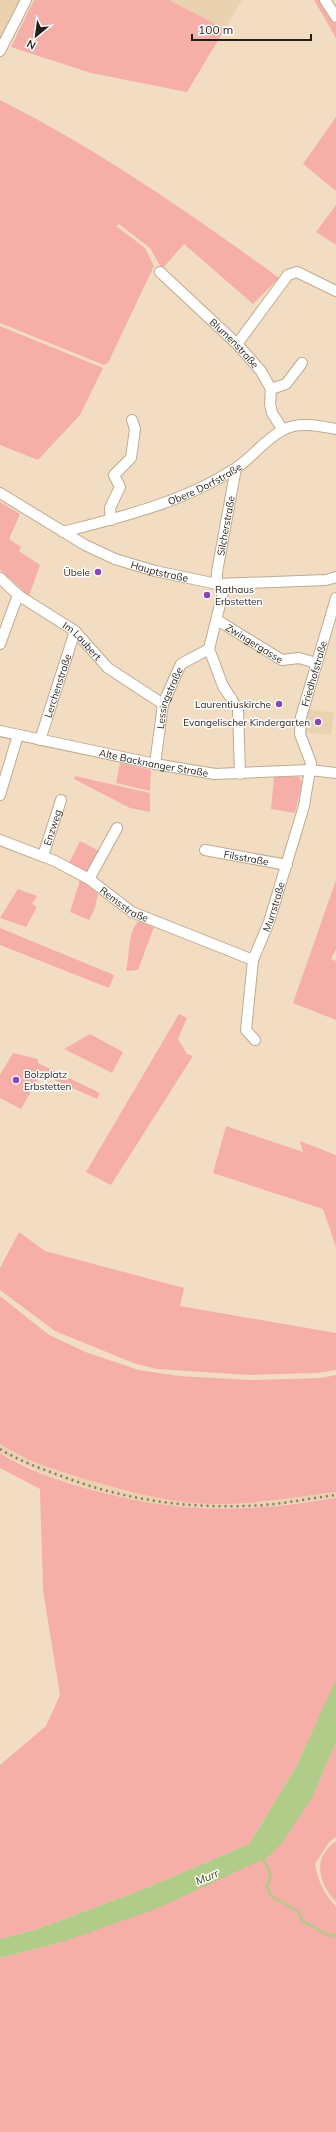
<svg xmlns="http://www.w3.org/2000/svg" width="336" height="2132" font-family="Mulish,sans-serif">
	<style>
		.built { fill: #ead1af }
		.green { fill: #f5afa8 }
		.water { fill: #b1cb88 }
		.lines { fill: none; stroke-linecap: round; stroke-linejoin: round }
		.stream { stroke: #b1cb88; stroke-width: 2.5 }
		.minor-casing { stroke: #bfab91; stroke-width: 12 }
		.minor { stroke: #fff; stroke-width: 10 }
		.rail { stroke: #887a68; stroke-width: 2.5; stroke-dasharray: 2 4; stroke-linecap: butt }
		.poi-dot { fill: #8a45b8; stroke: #fff; stroke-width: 1.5 }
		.labels { text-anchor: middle; stroke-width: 3; stroke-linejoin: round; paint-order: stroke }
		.street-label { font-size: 10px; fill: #261e14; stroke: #fff }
		.poi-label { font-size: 10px; fill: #261e14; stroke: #fff; text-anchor: end }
		.water-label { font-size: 11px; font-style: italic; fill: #394e00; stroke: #fff }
	</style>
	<rect width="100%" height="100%" fill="#f2ddc2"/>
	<path class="built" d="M0,0H22L0,41Z
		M169,0H242L225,29Z
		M306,709L334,713L331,735L303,732Z
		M0,1444L11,1452L65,1473L124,1491L177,1501L265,1502L336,1492V1498L264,1507L178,1508L147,1504L117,1498L45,1474L0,1453Z"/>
	<path class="green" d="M34,0H169L225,29L187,92L91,73L11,47Z
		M314,0H322L336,21V38Z
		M0,100C99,150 190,213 279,278L253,304L184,244L162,269L150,248L119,224L116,226L145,248L154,266L108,363L104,365L0,323Z
		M336,117V191L303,164Z
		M336,205V245L316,232Z
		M0,326L103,368L80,415L38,460L0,445Z
		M0,502L20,514L9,539L21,547L19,551L40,565L29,596L0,570Z
		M120,763L151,770L150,791L116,783Z
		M75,776L150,793V812L130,808L74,779Z
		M274,777H299L302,782L295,813L271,809Z
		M80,841L99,851L86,873L69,863Z
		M80,880L98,893L95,908L89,920L70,912Z
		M336,880V949L331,959L336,961V1020L293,1003Z
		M18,889L37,896L32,904L37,907L26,927L0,918Z
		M139,921L154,927L138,970L126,971C130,957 127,931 139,921Z
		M0,928L114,975L109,988L0,945Z
		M179,1014L187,1018L178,1039L187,1054L193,1056L111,1185L86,1172Z
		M90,1034L123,1052L112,1073L64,1049Z
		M13,1053L38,1059V1063L100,1093L97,1099L41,1074L21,1109L0,1098V1075Z
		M226,1126L303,1152L300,1141L336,1155V1247L323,1209L213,1173Z
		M19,1232L45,1251L184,1288L180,1306L336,1333V1370L317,1373L249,1375L157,1369L136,1364L55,1331L0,1290V1268Z
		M0,1296L49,1335L88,1353L139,1370L179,1376L250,1380L321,1378L336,1375V1492C285,1499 227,1509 176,1501C143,1496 112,1487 81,1478C54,1469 24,1460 0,1444Z
		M0,1453C23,1468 52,1478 78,1486C140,1505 199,1512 264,1507C288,1506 312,1501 336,1498V1680L296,1767L249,1844L144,1889L35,1930L0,1939V1765L46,1726L60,1695L43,1590L40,1489L0,1468Z
		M336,1742V1837L329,1842L315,1864C318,1882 324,1893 336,1907V2132H0V1958L59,1943L268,1857L313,1796Z
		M336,1841V1902C318,1882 312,1858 336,1841Z"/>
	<path class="water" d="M336,1679V1742L313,1796L282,1843L268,1857L156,1909L59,1943L0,1958V1939L35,1930L144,1889L249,1844L296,1767Z"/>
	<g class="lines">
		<path class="stream" d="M262,1857L271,1875L267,1886L271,1896L298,1911L303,1921L330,1936L336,1935"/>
		<g class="minor-casing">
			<g id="minor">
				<path d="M325,0L336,17"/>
				<path d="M0,51L26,0"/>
				<path id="s1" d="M160,272L237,344L261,371L271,389L270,404L272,413L283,430"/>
				<path d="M237,344L288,275L297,272L336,291"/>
				<path d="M271,389L286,384L302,363"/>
				<path id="s2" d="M0,493L85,545L115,559L155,571L217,584L326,580L336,577"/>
				<path d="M111,520L110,508L120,487L114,475L131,458L135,429L132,420"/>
				<path id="s3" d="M63,532C122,517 184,502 236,468C252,458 265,439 283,430C298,421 320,426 336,429"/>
				<path id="s4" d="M0,578L18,595L75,631L108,668L163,704"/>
				<path id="s5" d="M217,584V572L236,468"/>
				<path d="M225,584L209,649L223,686L238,709L240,774"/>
				<path id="s6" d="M217,620L282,660L299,658L316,663"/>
				<path d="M0,644L18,595"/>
				<path id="s7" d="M0,731L155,764L215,774L310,770L336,773"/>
				<path id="s8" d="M40,740L75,631"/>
				<path id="s9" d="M155,764L163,704L175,677L181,664L209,649"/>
				<path d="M0,795L18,735"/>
				<path id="s10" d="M0,840L55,861L89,879L132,912L253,960"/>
				<path id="s11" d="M205,850L287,865"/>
				<path id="s12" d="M43,856L61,800"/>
				<path d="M89,879L117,828"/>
				<path id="s13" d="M255,1040L246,1030L253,960L269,922L304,806L311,763L300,734L301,717L336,598"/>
			</g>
		</g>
		<use href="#minor" class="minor"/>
		<path class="rail" d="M0,1449C19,1461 42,1469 64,1477C127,1501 196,1510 264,1505C288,1503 312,1498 336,1495"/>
	</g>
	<g class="poi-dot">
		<circle cx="98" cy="572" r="4"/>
		<circle cx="207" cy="595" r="4"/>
		<circle cx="279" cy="704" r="4"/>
		<circle cx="318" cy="722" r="4"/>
		<circle cx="16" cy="1080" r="4"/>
	</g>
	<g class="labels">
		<g class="street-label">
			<text dy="4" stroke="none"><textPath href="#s1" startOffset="103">Blumenstraße</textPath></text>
			<text dy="4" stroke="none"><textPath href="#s3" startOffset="150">Obere Dorfstraße</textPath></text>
			<text dy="4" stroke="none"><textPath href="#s5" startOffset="59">Silcherstraße</textPath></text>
			<text dy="4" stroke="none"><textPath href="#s2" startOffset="179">Hauptstraße</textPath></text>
			<text dy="4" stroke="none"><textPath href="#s6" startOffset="44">Zwingergasse</textPath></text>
			<text dy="4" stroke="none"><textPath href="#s4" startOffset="104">Im Laubert</textPath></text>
			<text dy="4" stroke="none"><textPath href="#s13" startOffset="383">Friedhofstraße</textPath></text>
			<text dy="4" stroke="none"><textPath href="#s8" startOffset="57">Lerchenstraße</textPath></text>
			<text dy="4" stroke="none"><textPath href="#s9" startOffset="68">Lessingstraße</textPath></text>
			<text dy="4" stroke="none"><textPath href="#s7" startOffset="157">Alte Backnanger Straße</textPath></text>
			<text dy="4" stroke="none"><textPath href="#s12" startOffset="30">Enzweg</textPath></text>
			<text dy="4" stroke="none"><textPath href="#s11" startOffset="42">Filsstraße</textPath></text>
			<text dy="4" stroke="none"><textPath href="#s10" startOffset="141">Remsstraße</textPath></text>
			<text dy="4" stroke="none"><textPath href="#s13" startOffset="141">Murrstraße</textPath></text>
		</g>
		<g class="poi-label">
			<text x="90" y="576">Übele</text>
			<text x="215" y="593" text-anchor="start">Rathaus<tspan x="215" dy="12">Erbstetten</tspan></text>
			<text x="271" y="708">Laurentiuskirche</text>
			<text x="310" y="726">Evangelischer Kindergarten</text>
			<text x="24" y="1078" text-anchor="start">Bolzplatz<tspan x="24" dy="12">Erbstetten</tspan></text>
		</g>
		<g class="water-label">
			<text transform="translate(207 1877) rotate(-23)" y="4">Murr</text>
		</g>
	</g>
	<g transform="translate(36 36) rotate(209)" stroke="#ffffff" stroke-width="3" paint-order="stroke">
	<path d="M0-3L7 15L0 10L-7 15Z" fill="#261e14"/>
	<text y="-6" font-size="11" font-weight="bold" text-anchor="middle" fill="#261e14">N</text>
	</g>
	<path d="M192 34v6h119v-6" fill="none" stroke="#261e14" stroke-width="2"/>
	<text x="198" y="34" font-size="12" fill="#261e14" stroke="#ffffff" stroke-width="3" paint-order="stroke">100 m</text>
</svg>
